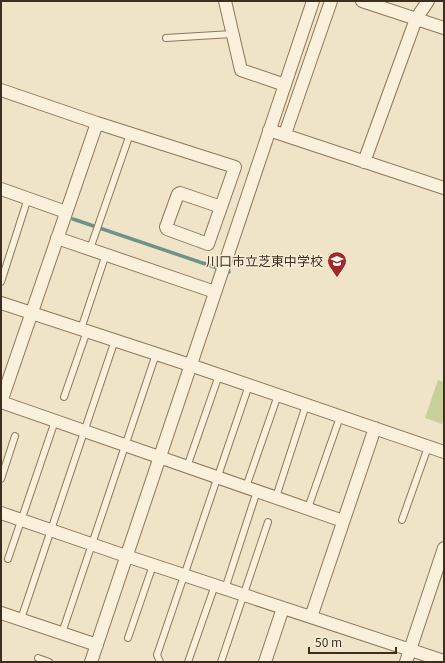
<svg xmlns="http://www.w3.org/2000/svg" width="445" height="663" font-family="Georgia,'Noto Sans JP',serif">
	<style>
		.green { fill: #c9cf9b }
		.lines { fill: none; stroke-linecap: round; stroke-linejoin: round }
		.stream { stroke: #6f938a; stroke-width: 3.5 }
		.service-casing { stroke: #8d765c; stroke-width: 8 }
		.minor-casing { stroke: #8d765c; stroke-width: 14 }
		.service { stroke: #faf1dc; stroke-width: 6 }
		.minor { stroke: #faf1dc; stroke-width: 12 }
		.labels { text-anchor: middle; stroke-width: 3; stroke-linejoin: round; paint-order: stroke }
		.poi-label { font-size: 13px; fill: #3d2e20; stroke: #f7eed8; text-anchor: end }
	</style>
	<rect width="100%" height="100%" fill="#f0e4c8"/>
	<path class="green" d="M438,380L444,382V417L442,424L425,418Z"/>
	<g class="lines">
		<path class="stream" d="M73,219L229,272"/>
		<g class="service-casing">
			<path id="service" d="M166,38L232,34
				M90,249L130,134
				M1,282L28,198
				M81,329L106,254
				M64,397L87,331
				M187,467L219,375
				M1,479L15,436
				M246,487L278,395
				M276,497L306,405
				M308,508L340,417
				M402,520L428,447
				M8,559L55,421
				M225,589L257,491
				M21,619L115,340
				M62,633L156,354
				M128,638L153,565
				M38,658L49,662
				M160,662L157,655L249,385
				M188,662L215,585
				M221,662L268,522"/>
		</g>
		<g class="minor-casing">
			<path id="minor" d="M225,1L241,70L285,85
				M362,1L444,28
				M1,90L97,123L235,167L208,244L167,229L166,227L178,194L180,193L221,207
				M269,130L444,188
				M285,134L331,1
				M364,162L416,19L428,1
				M1,189L66,212
				M57,238L215,292
				M1,303L190,365L444,452
				M1,402L343,521
				M1,402L97,123
				M1,513L126,556L444,661
				M1,613L97,645
				M311,617L375,428
				M91,662L313,1
				M265,662L283,608
				M406,662L444,548"/>
		</g>
		<use href="#service" class="service"/>
		<use href="#minor" class="minor"/>
	</g>
	<defs>
		<g id="school-pin" transform="scale(1)"><path d="M0 17L-7.5 6A9.5 9.5 0 1 1 7.5 6Z" fill="#9e2a2b" stroke="#f7eed8"/><path d="M0-5L7-2L0 1L-7-2ZM-4 1L0 2.5L4 1V4Q0 6-4 4Z" fill="#fff"/></g>
	</defs>
	<g fill-rule="evenodd">
		<use href="#school-pin" x="337" y="261"/>
	</g>
	<g class="labels">
		<g class="poi-label">
			<text x="323" y="266">川口市立芝東中学校</text>
		</g>
	</g>
	<rect width="445" height="663" fill="none" stroke="#3d2e20" stroke-width="4"/>
	<path d="M309 647v6h87v-6" fill="none" stroke="#3d2e20" stroke-width="2"/>
	<text x="315" y="647" font-size="12" fill="#3d2e20" stroke="#f7eed8" stroke-width="3" paint-order="stroke">50 m</text>
</svg>
